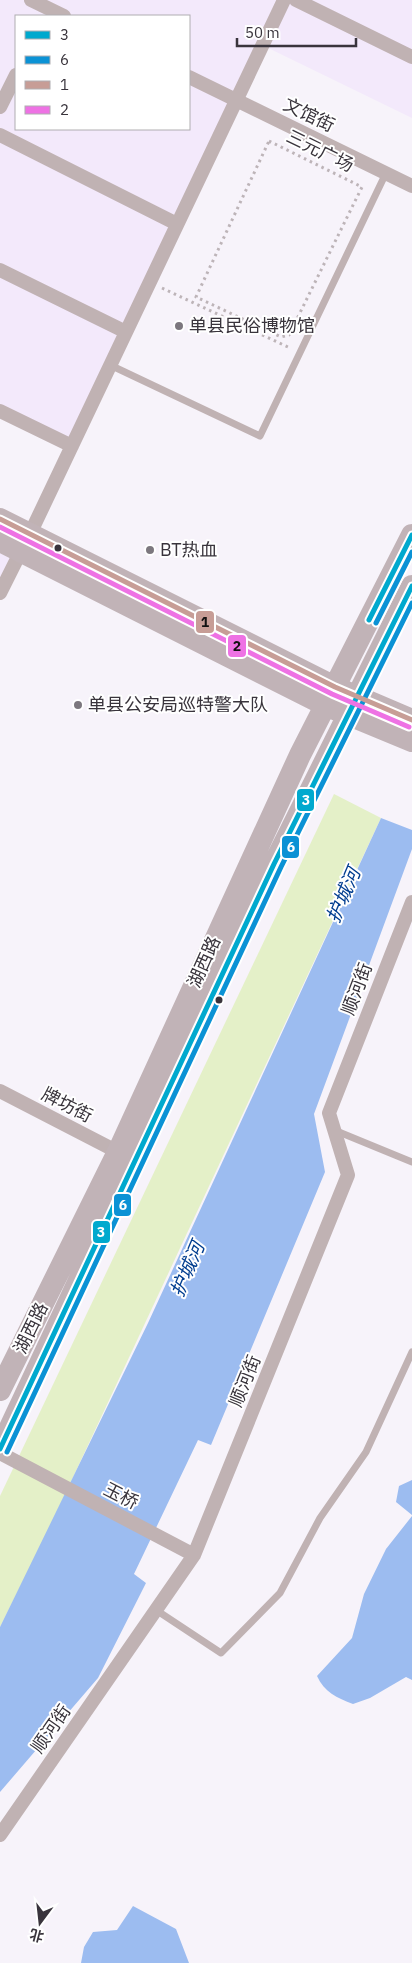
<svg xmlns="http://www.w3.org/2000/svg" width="412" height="1963" font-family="'IBM Plex Sans','Noto Sans SC',sans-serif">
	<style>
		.built { fill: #f3e9fb; fill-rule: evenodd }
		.green { fill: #e4f0c8 }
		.water { fill: #9cbcf0 }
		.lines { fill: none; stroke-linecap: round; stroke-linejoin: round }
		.path { stroke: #bdb4b8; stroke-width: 3; stroke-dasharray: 2.5 4; stroke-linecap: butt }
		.service { stroke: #c0b2b3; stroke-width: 7 }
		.minor { stroke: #c0b2b3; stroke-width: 14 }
		.primary { stroke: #c1b3b7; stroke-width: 22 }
		.bus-1-casing { stroke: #fff; stroke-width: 9 }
		.bus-2-casing { stroke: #fff; stroke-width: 9 }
		.bus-3-casing { stroke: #fff; stroke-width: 9 }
		.bus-4-casing { stroke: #fff; stroke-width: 9 }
		.bus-1 { stroke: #00a9ce; stroke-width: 5 }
		.bus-2 { stroke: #0b92d5; stroke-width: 5 }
		.bus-3 { stroke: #c79d96; stroke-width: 5 }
		.bus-4 { stroke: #ee72e4; stroke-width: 5 }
		.poi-dot { fill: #7c777e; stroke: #fff; stroke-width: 2 }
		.bus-dot { fill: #39343c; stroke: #fff; stroke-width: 2 }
		.labels { text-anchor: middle; stroke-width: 4; stroke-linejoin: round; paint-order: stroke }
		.street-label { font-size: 18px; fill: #39343c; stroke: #fff }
		.poi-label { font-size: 18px; fill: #39343c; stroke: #fff; text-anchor: start }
		.water-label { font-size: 19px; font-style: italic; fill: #003d8f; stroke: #fff }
		.line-badge { stroke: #fff; stroke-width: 2 }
		.badge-label { font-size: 14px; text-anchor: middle; font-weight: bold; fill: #fff }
		.pale-badge-label { font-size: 14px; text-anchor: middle; font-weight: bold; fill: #111 }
	</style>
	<rect width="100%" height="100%" fill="#f7f3fa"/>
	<path class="built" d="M0,0H412V118L262,45L72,446L0,411ZM16,16H189V129H16Z
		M0,553L10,558L0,579Z"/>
	<path class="green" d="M334,794L381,818L47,1533L0,1627V1496Z"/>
	<path class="water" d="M381,818L412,830V849L314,1114L325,1172L211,1445L198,1440L134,1574L146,1583L98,1678L0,1792V1627L148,1323Z
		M412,1480V1515L396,1502L399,1486Z
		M412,1516V1680L406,1677L370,1698L353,1704C337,1698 324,1692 317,1676L352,1638L364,1594L386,1549Z
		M133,1906L176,1929L189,1963H81L84,1947L93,1932L117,1930Z"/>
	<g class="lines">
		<path class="path" d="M269,141L362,187L289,335L281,337L196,297Z
			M162,288L290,348"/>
		<path class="service" d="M110,365L260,436L386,173
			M334,1130L412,1162
			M156,1610L221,1653L280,1593L320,1518L366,1452L412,1352"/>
		<path class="minor" d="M31,0L64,16
			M296,0L412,57
			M189,77L412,186
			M0,107L16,75
			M0,135L177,224
			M0,270L126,332
			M0,411L72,446
			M30,534L284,0
			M0,593L21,551
			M0,1091L118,1152
			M0,1453L194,1555
			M0,1835L194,1555L348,1175L329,1113L412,902"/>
		<path class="primary" d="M0,519L335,687L412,720
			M0,541L325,705L412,741
			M0,1390L118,1152L300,755L412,535
			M0,1449L274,864L412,586"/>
		<g class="bus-1-casing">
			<path id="bus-1" d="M369,620L412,535
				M0,1449L274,864L412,586"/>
		</g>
		<g class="bus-2-casing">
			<path id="bus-2" d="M376,623L412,552
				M7,1452L281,867L412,603"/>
		</g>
		<g class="bus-3-casing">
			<path id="bus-3" d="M0,519L335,687L412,720"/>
		</g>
		<g class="bus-4-casing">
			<path id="bus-4" d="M0,527L332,694L409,727"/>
		</g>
		<use href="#bus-1" class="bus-1"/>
		<use href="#bus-2" class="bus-2"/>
		<use href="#bus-3" class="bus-3"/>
		<use href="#bus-4" class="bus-4"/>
	</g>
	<g class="poi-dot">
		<circle cx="179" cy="326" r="5"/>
		<circle cx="150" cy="550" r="5"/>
		<circle cx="78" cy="705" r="5"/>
	</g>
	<g class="bus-dot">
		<circle cx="58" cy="548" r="4.5"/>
		<circle cx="219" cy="1000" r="4.5"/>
	</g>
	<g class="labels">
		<g class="street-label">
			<text transform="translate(309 115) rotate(26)" y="6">文馆街</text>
			<text transform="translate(320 151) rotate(26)" y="6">三元广场</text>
			<text transform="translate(204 962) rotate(-66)" y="6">湖西路</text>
			<text transform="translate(357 989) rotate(-69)" y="6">顺河街</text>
			<text transform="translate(67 1105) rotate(27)" y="6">牌坊街</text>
			<text transform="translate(31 1328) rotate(-64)" y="6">湖西路</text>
			<text transform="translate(245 1381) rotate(-68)" y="6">顺河街</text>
			<text transform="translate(121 1496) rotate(27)" y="6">玉桥</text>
			<text transform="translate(51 1729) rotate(-55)" y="6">顺河街</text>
		</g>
		<g class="poi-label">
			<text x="189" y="332">单县民俗博物馆</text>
			<text x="160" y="556">BT热血</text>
			<text x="88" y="711">单县公安局巡特警大队</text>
		</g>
		<g class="water-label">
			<text transform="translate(343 895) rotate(-67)" y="7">护城河</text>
			<text transform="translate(187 1269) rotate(-67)" y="7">护城河</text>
		</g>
	</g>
	<g class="line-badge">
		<rect x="195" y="610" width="20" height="24" rx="5" fill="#c79d96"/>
		<rect x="227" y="634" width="20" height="24" rx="5" fill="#ee72e4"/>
		<rect x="296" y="788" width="19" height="24" rx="5" fill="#00a9ce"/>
		<rect x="281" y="835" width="19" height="24" rx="5" fill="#0b92d5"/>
		<rect x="113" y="1193" width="19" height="24" rx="5" fill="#0b92d5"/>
		<rect x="92" y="1220" width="19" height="24" rx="5" fill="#00a9ce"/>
	</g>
	<g class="badge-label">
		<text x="306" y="805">3</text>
		<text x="291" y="852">6</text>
		<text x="123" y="1210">6</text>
		<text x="101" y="1237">3</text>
	</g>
	<g class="pale-badge-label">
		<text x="205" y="627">1</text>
		<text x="237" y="651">2</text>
	</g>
	<rect x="15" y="15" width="175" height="115" fill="#ffffff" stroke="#b0aeb1"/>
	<rect x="25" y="31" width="25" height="8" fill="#00a9ce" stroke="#b0aeb1"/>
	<text x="60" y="40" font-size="15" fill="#39343c">3</text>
	<rect x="25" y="56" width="25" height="8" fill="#0b92d5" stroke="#b0aeb1"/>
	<text x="60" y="65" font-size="15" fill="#39343c">6</text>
	<rect x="25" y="81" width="25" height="8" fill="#c79d96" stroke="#b0aeb1"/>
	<text x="60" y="90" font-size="15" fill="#39343c">1</text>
	<rect x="25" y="106" width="25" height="8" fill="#ee72e4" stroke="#b0aeb1"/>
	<text x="60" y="115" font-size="15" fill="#39343c">2</text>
	<g transform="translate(40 1923) rotate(195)" stroke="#ffffff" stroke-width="4" paint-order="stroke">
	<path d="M0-4L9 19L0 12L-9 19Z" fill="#39343c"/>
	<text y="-8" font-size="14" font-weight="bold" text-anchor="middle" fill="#39343c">北</text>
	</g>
	<path d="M237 38v8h119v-8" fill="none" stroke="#39343c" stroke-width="2.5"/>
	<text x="245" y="38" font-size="15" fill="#39343c" stroke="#ffffff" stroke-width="4" paint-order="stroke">50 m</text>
</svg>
